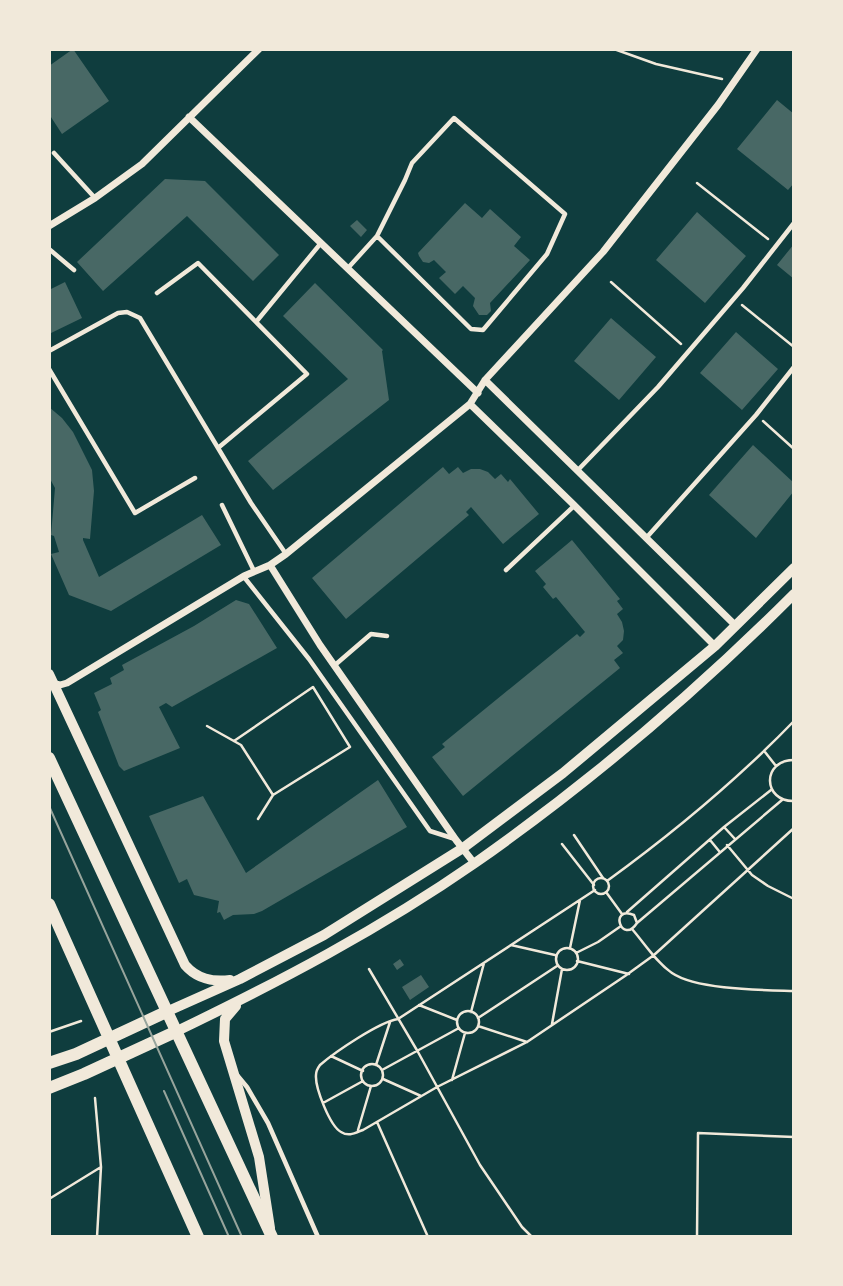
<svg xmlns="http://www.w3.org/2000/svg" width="843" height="1286" font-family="Overpass,sans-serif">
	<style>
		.building { fill: #486865 }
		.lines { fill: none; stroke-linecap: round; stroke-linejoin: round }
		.path { stroke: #f1e9da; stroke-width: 2.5 }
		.service { stroke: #f1e9da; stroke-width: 4.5 }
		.minor { stroke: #f1e9da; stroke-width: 7 }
		.tertiary { stroke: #f1e9da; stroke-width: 10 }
		.secondary { stroke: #f1e9da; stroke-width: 12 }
		.tram { stroke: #97a49c; stroke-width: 2 }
	</style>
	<rect width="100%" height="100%" fill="#0f3d3e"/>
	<path class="building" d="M73,49L109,101L62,134L49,114V66Z
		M777,100L794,114V183L788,190L737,149Z
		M165,179L205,181L279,255L253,281L187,216L103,291L77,262Z
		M465,203L482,218L490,209L521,237L514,246L530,260L490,303L491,311L487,315H479L473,306L475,298L463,286L455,294L439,278L446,272L434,260L429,263L423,262L419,256L418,253Z
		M697,212L746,256L705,303L656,260Z
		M357,220L367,230L361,237L350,226Z
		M794,244V279L777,265Z
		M65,282L82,318L49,334V290Z
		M315,283L383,350L382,351L389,400L273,490L248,461L348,379L283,316Z
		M611,318L656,357L619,400L574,361Z
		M736,332L778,369L742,410L700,373Z
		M49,407L62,418L73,432L92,470L94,491L90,539L83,538V540L99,577L202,515L221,545L111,611L69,595L51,554L59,552L54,536L51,535L55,488L49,477Z
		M753,445L794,483V491L756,538L709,495Z
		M443,467L449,474L458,467L463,473L471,469H480L488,472L495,479L501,474L508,482L510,479L539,514L503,544L471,507L466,512L469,515L346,619L312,578Z
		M572,540L620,599L617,601L623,609L617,614L622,622L624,631L623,640L617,646L623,653L614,660L620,668L463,796L432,757L445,747L442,744L577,634L580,637L585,632L556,597L553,599L543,587L546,584L535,571Z
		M236,600L249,604L277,648L172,707L166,703L159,707L180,748L124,771L119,766L98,712L101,710L94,693L112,684L110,678L124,670L122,665L194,626Z
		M378,780L407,827L262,911L254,914L233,915L224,920L220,912L217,913L219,901L194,895L187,879L179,883L149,816L203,796L246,873Z
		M400,959L404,965L397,970L393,964Z
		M421,975L429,987L410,1000L402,987Z"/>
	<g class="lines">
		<path class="path" d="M614,49L656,64L722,79
			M697,183L768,239
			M611,282L681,344
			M742,305L794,347
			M763,421L794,449
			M207,726L241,745L273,795L350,747L313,687L234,741
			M765,752L776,766
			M794,760C761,760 763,802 794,801
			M258,819L273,795
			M724,827L735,839
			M574,835L603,878
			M710,840L719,851
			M562,844L594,885
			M727,845L752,875L768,886L794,899
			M593 886a8 8 0 1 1 16 0a8 8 0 1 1-16 0Z
			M607,881C673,833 737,780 794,721
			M595,890L398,1019C379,1022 335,1052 320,1065C317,1069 316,1071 316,1075C315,1088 330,1126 341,1132C349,1137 355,1133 363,1130L437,1087L527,1042L625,976L654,955L794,828
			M606,892L622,914
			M627,912L724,827L771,790
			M637,923L634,915C608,905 622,946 637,923L782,800
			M632,929C645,944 656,962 672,973C697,990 763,990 794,991
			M511,945L555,955
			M570,948L580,900
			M556 959a11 11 0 1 1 22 0a11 11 0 1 1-22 0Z
			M576,953L598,942L621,926
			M577,961L629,974
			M369,969L418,1052L480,1165L522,1227L532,1237
			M419,1005L457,1020
			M457 1022a11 11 0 1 1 22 0a11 11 0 1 1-22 0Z
			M471,1012L484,963
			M478,1018L557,966
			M552,1024L562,969
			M478,1026L527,1042
			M49,1032L81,1021
			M331,1056L363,1071
			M361 1075a11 11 0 1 1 22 0a11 11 0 1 1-22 0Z
			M376,1065L390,1022
			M382,1070L459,1028
			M383,1079L421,1096
			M452,1080L465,1033
			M95,1098L101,1167L97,1237
			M323,1103L363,1081
			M377,1122L428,1237
			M358,1130L371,1086
			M49,1199L101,1167
			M697,1237L698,1133L794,1137"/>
		<path class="service" d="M54,153L95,198
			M49,249L74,270
			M348,268L377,236L405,180L412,163L454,118L565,214L547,254L483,330L471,329L377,236
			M157,293L198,263L307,374L218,448
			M256,322L321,243
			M49,351L118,313L127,312L140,318L251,503L286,554
			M49,369L135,513L195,478
			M577,471L658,387L743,288L794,223
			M222,505L254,571
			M647,537L756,415L794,367
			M506,570L574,506
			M244,577L309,659L430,831L455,839
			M335,665L371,634L387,636
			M237,1075L247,1087L268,1123L318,1237"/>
		<path class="minor" d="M189,117L478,393
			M49,226L95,198L142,164L259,49
			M485,380L736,626
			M470,404L574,505L715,646
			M270,565L320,645L456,840L474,863
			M51,683L60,685L67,683L244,576L270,565L286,554L470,404L485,380L603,252L718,105L757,49"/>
		<path class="tertiary" d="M49,674L185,965C197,979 212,982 230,980
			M236,1006L225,1019L224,1041L259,1157L270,1228
			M166,1012L240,979L324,935L463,848L563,773L715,646L794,568
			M175,1032C279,982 380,929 475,863C589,783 696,692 794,594"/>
		<path class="secondary" d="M49,758L272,1237
			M49,904L198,1237
			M49,1063L76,1054L166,1012
			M49,1088L84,1074L175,1032"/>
		<path class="tram" d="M49,806L242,1237
			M164,1091L229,1237"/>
	</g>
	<rect width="843" height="1286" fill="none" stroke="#f1e9da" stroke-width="102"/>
</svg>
